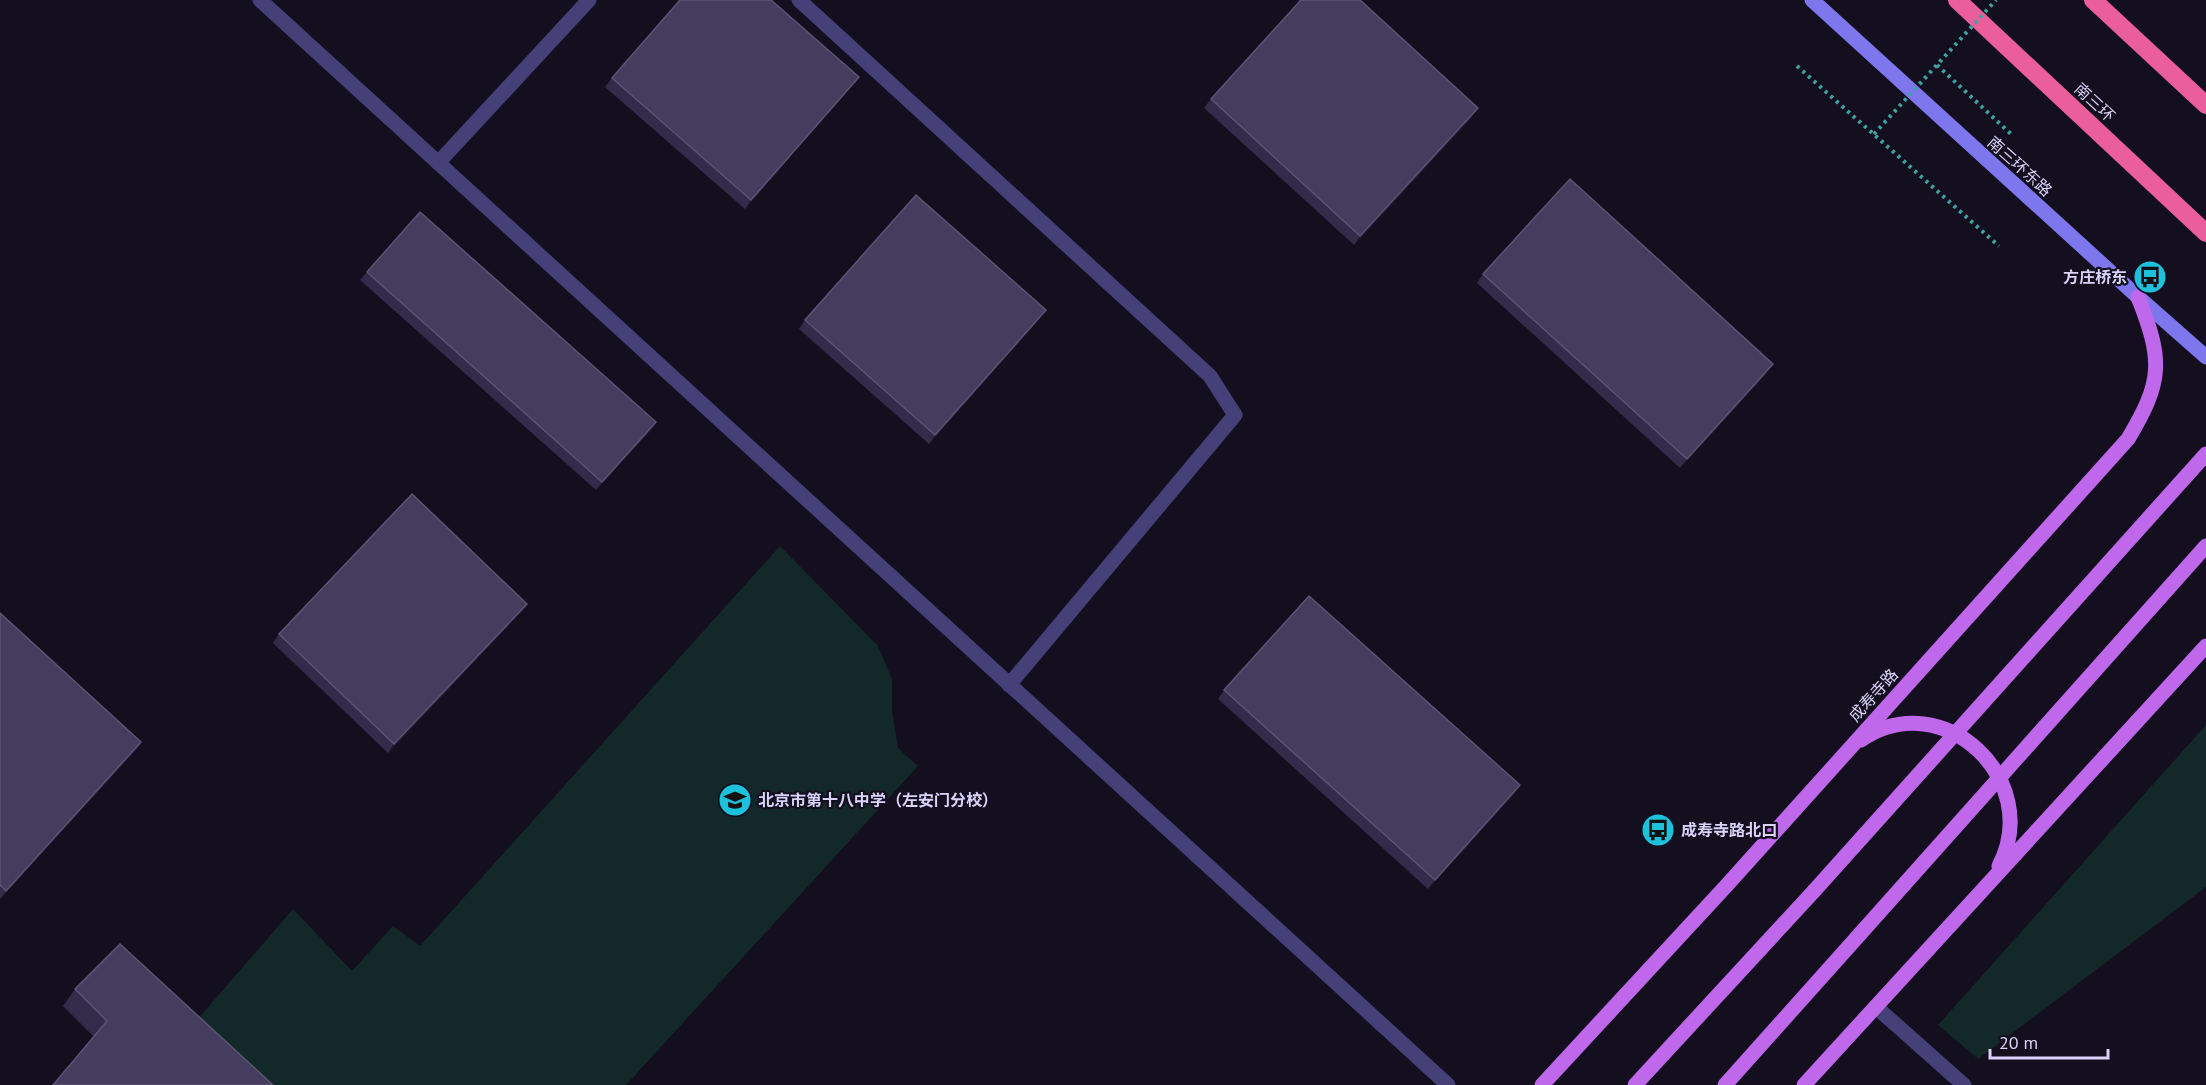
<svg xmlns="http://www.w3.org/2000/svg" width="2206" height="1085" font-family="'PT Sans','Noto Sans SC',sans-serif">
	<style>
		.green { fill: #132828 }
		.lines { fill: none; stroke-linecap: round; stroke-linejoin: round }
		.path { stroke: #3da3a1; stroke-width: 4; stroke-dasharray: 3 4.5; stroke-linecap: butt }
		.lane { stroke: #454078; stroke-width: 15 }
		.street { stroke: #454078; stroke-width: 15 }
		.secondary { stroke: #7e76ed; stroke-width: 15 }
		.primary { stroke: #bf68eb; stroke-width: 15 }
		.highway { stroke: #ea5e9b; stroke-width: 18 }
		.path-bridge { stroke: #3da3a1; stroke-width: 4; stroke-dasharray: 3 4.5; stroke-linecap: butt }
		.primary-bridge { stroke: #bf68eb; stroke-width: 15 }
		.wall { fill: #322b4a }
		.shaded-wall { fill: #1e1831 }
		.building { fill: #443d5d; stroke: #5b5475; stroke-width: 1.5 }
		.labels { text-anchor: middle; stroke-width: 4.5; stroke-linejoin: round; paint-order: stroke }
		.street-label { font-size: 16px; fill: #d9d3f9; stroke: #130f1f }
		.poi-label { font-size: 16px; font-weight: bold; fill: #d9d3f9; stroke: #130f1f; text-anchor: start }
	</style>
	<rect width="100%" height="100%" fill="#130f1f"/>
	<path class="green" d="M780,546L878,646L892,679V710L898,748L918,766L626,1085H238L185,1034L293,909L352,971L393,926L420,946Z
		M2206,725V887L1978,1059L1938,1025Z"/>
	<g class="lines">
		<path class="path" d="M1937,65L2012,135
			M1797,66L1999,246"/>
		<path class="lane" d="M799,0L1210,376L1235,415L1009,685
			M1876,1007L1964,1085"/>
		<path class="street" d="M260,0L1448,1085
			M438,163L589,0"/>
		<path class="secondary" d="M1812,0L2138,297L2206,357"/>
		<path class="primary" d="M1861,740C1943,684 2044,780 1999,866
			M1542,1085L1727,885L2128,439C2163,381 2163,360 2138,297
			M1635,1085L1814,891
			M1725,1085L1860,934
			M1804,1085L2206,646"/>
		<path class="highway" d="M1957,0L2206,233
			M2093,0L2206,105"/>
		<path class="path-bridge" d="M1874,134L1996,0"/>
		<path class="primary-bridge" d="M1814,891L2206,454
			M1860,934L2206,546"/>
	</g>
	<path class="wall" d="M859,77L852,85L745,209L605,87L612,78Z
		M1211,99L1472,117L1354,245L1204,108Z
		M367,272L656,422L650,431L596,490L360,280Z
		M1483,274L1767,373L1680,468L1477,283Z
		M1046,310L1039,319L929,444L799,329L805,320Z
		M527,604L521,612L388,753L273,643L279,634Z
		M0,613L141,742L135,751L0,899Z
		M1224,690L1514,794L1428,889L1218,699Z
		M75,989L273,1085L94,1037L63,1006Z"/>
	<path class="shaded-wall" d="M859,77L852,85L745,209L751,200Z
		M1478,108L1472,117L1354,245L1360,236Z
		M1046,310L1039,319L929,444L935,435Z
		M1773,364L1767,373L1680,468L1687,459Z
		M656,422L650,431L596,490L602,482Z
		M527,604L521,612L388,753L394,744Z
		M141,742L135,751L0,899L6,891Z
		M1520,785L1514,794L1428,889L1435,880Z"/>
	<path class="building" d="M680,0H771L859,77L751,200L612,78Z
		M1301,0H1360L1478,108L1360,236L1211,99Z
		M1570,179L1773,364L1687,459L1483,274Z
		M916,195L1046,310L935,435L805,320Z
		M420,212L656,422L602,482L367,272Z
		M412,494L527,604L394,744L279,634Z
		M1309,596L1520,785L1435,880L1224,690Z
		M0,613L141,742L6,891L0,885Z
		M120,944L273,1085H53L107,1021L75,989Z"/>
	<defs>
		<g id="bus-disc" transform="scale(1.725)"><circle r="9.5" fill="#1dc1db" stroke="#130f1f"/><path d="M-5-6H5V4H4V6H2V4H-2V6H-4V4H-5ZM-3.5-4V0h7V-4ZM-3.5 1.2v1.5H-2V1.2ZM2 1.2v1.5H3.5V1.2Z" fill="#111"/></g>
		<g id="school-disc" transform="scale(1.725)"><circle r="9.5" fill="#1dc1db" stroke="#130f1f"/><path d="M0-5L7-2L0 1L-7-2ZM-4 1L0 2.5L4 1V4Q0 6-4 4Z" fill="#111"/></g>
	</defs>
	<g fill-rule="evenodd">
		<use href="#bus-disc" x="2150" y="277"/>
		<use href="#school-disc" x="735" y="800"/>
		<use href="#bus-disc" x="1658" y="830"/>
	</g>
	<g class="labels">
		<g class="street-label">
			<text transform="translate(2095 102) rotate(43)" y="6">南三环</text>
			<text transform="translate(2020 166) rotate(42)" y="6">南三环东路</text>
			<text transform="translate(1873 695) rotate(-48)" y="6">成寿寺路</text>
		</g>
		<g class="poi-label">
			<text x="2127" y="283" text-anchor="end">方庄桥东</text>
			<text x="758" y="806">北京市第十八中学（左安门分校）</text>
			<text x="1681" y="836">成寿寺路北口</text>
		</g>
	</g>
	<path d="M1990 1049v9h118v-9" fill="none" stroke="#d9d3f9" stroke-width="3"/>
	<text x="1999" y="1049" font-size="18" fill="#d9d3f9" stroke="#130f1f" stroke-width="4.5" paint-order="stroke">20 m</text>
</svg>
